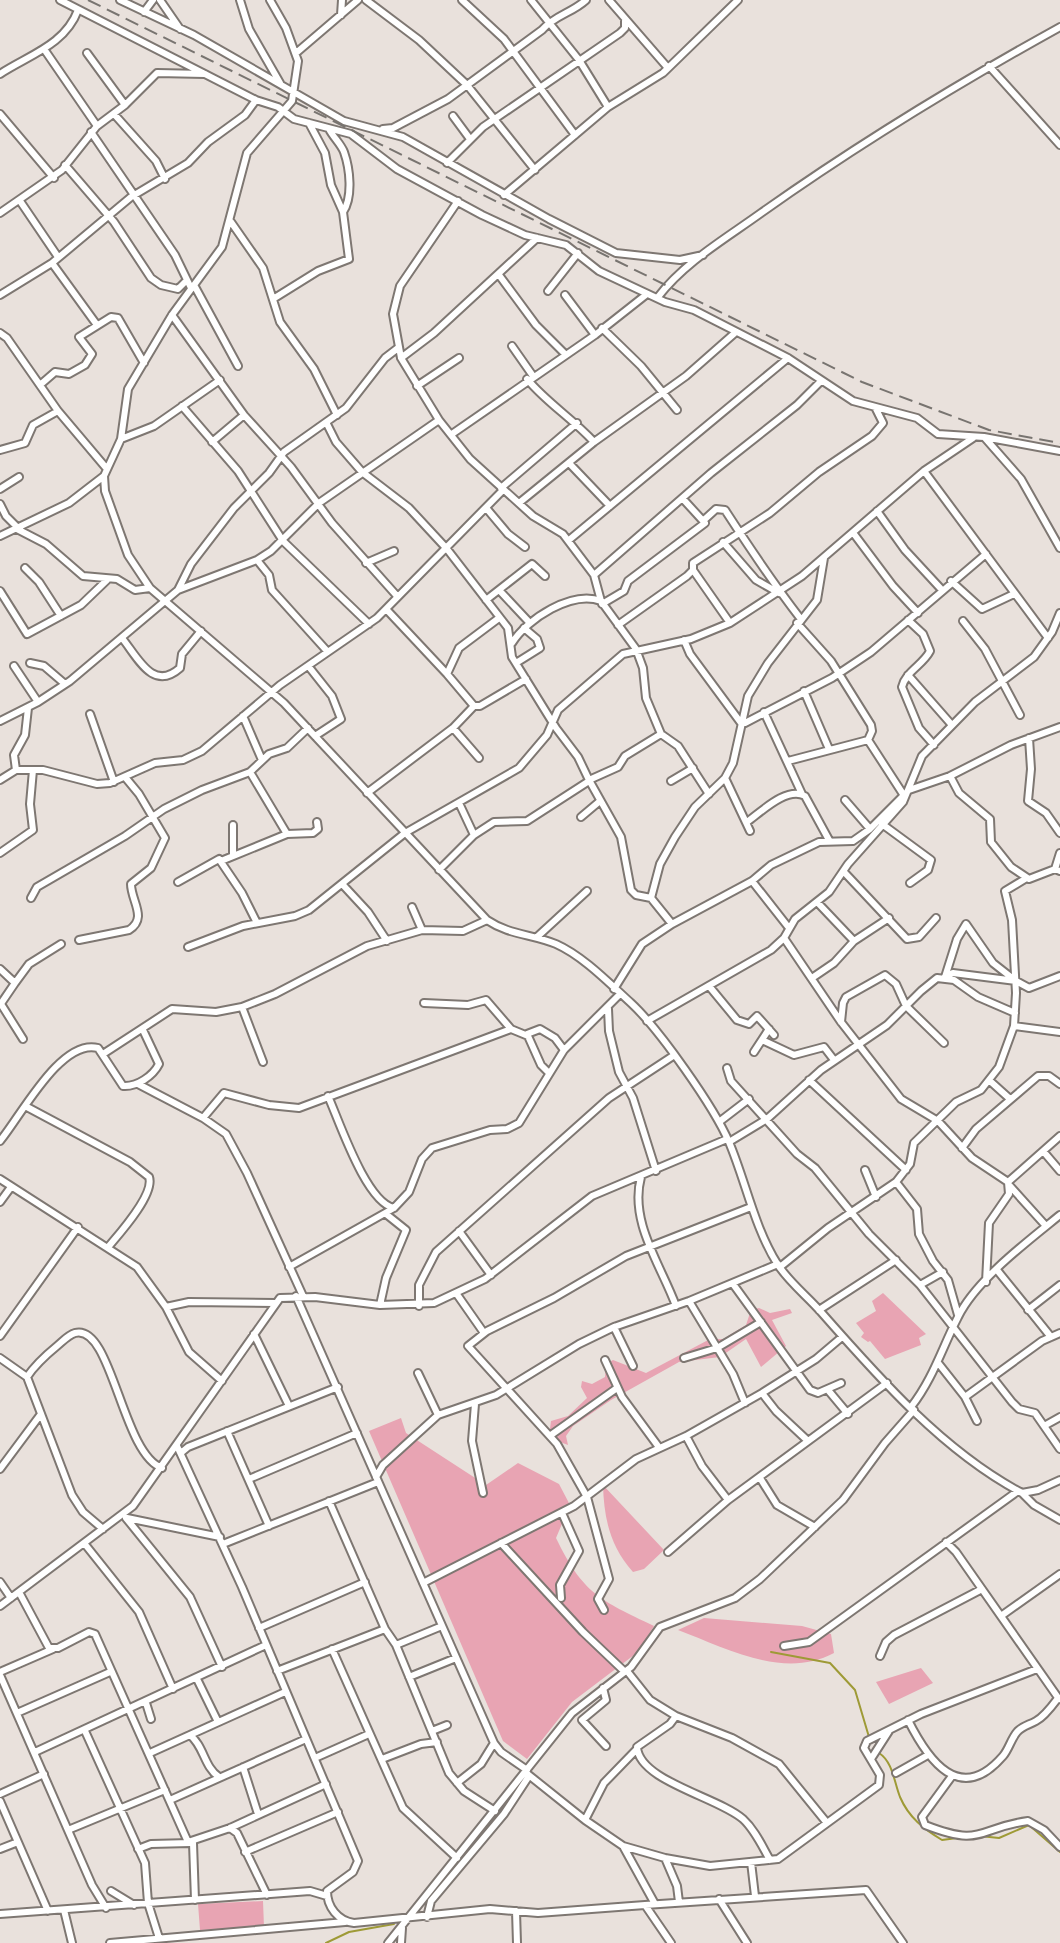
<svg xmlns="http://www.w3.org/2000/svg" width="1060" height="1943" font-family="Karla,sans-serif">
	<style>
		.green { fill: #e8a4b3 }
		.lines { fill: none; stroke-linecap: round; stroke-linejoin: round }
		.stream { stroke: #9e9a36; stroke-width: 2 }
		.minor-casing { stroke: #7e7772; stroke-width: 10 }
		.minor { stroke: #fff; stroke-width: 6 }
		.rail { stroke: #787470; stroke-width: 2; stroke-dasharray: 14 7; stroke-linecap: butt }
	</style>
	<rect width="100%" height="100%" fill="#e9e1dc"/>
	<path class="green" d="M883,1293L926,1334L919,1338L921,1345L885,1359L870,1341L868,1342L861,1337L864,1333L856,1323L876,1311L872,1301Z
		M759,1308L770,1313L790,1309L792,1313L772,1320L786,1346L761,1367L746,1339L720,1357L679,1362L611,1400L573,1426L566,1436L568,1445L560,1442L550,1429L551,1421L568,1416L587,1398L581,1387L582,1381L592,1384L605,1377L606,1364L613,1360L646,1373L710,1339H723L746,1325L751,1310Z
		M401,1418L406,1433L486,1485L518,1463L559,1484L570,1505L556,1538C583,1594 600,1600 654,1626L638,1652L572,1702L527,1759L503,1741L369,1431Z
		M603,1485L664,1550L644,1569L633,1572C610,1546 604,1519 603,1485Z
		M704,1618L802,1626L831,1634L834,1653C784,1680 726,1648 678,1630Z
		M921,1668L933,1683L889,1704L876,1682Z
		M263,1901L264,1927L200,1930L198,1904Z"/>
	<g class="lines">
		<path class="stream" d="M771,1652L830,1663L855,1690L869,1737
			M879,1753C893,1762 894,1782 900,1797C909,1818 924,1829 942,1840L957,1838
			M980,1836L999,1838L1029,1825L1060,1852
			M326,1943L349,1932L394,1924"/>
		<g class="minor-casing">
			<path id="minor" d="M60,0L256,100L278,107L294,119L351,134L397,169L482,215L525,235L566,245L599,271L665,302L694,310L788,358L853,401L917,418L938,434L984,437L1060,451
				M120,0L194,35L344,121L403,137L549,219L616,253L680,260L703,255
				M160,0L180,29
				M240,0L249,29L280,83
				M270,0L286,28L298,61L292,101L247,153L222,247L172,315L128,389L121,439L104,476L105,491L128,555L150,588L284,703L487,920C509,935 532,934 556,944C583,956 609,983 631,1003C659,1029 714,1107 729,1142C746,1182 754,1227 778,1265C790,1283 807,1296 821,1312C879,1378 944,1452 1022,1493L1038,1490L1060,1480
				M366,0L419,40L467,85L535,170
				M462,0L504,39L575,135
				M531,0L579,60L608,107
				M609,0L668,68
				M144,12L153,0
				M341,15L342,0
				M44,49L97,126
				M87,53L125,105
				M296,53L358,0
				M989,66L1060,145
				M0,74C29,55 65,45 78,10
				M0,114L54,178
				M114,114L156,161L165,179
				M453,116L470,139
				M329,129C333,137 341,144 344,152C350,169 353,197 343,212
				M383,129L393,128L448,99L542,30C555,15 572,13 586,0
				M91,132L175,255L191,288
				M447,163L483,127L620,33L625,28V21
				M65,165L114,222L151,278L161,285L178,289L186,281
				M504,195L608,107L663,73L738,0
				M20,201L58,257
				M458,201L400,286L393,314L401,358L439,420L470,459L533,516L563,534L594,575L601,601L636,649L643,668L646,698L661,734L678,746L709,794
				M0,213L62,170L97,126L125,105L157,73L205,74
				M231,222L263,268L280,322L314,369L337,415
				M52,263L97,325
				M499,275L536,325L564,353
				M194,285L238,366
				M548,291L578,253
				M0,295L52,263L131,197L188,163L208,142L245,115L256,100
				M565,295L595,335
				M658,297C685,262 725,239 761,213C857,145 957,84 1060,27
				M273,299L318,271L349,259L343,212L331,185L325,153L309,123
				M172,315L244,415L291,467L332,523L397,596
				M602,328L641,366L677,410
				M0,333L7,338L58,411L107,469
				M512,346L533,376
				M401,358L434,333L537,238
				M527,379C547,403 572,418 594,442
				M40,385L55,372L69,374L85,365L92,354L79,337L111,317L118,318L144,363
				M417,386L459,358
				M182,406L238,471L283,541L369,624
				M327,424L336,442L362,472L409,508L447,549L508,628L512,657L556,728L578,757L589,780L618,767L625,756L661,734
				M452,434L595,335L647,294
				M985,438L1021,479L1060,548
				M121,439L154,426L220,380
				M212,442L244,415
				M0,450L25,443L33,425L58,411
				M569,463L610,506
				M924,471L1048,638
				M501,488L577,423
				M0,489L19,477
				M519,503L594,442L686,376L736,332
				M0,504L6,516L19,529
				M487,509L508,534L525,547
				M877,511L905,550L942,590
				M704,520L716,509L725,510C749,547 773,583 800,618
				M17,529L46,544L83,576L117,579L135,590L150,588
				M854,534L893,586L918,613
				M0,536L69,503L104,476
				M569,540L788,358
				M723,542L756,580L779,593
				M257,560L269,575L272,590L327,651
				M366,563L394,551
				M25,568L39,582L61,616
				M693,570L730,623
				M594,575L711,473L797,405L821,381
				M951,581L982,609L1014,594
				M178,590L191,564L234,508L269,473L284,452L346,408L385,358L398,348
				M499,590L528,621
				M0,591L27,634L81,605L107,580
				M486,600L532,564L545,576
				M602,604L624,591L628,581L705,523L683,499
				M386,609L447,674
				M499,618L459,648L447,674L474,706H480L526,679
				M908,620L923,634L930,651C923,665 906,671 902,687L919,728L934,745
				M963,621L985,649L1020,715
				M797,623L831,661L871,725L872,731L868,740
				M618,625L687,576L693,570V563L770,513L819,472L872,436L883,423L876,409
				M122,638C138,658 153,692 180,668L182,654L201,631
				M684,640L690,654L741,723H745L832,678L871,652L986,554
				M512,643C527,619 572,590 601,601
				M30,663L44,666L65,684
				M516,663L540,648L537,639L524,628
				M14,666L38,702
				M309,667L332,696L341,719L315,736
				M908,675L951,724
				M804,691L829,749
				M764,712L802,794
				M90,714L114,782
				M243,716L262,760
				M0,721L38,702L70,681L178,590L257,560L271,551L319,503L439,420
				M453,728L474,706
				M1029,738L1031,769L1028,801L1046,813L1060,833
				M788,761L868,740L903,794
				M16,770L14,755L25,735L28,708
				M250,772L287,834
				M950,776L959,793L990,819L991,842L1011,867L1029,879L1055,869L1060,871
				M725,778L750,831
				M0,780L16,770H43L97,784L110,783L155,763L183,760L202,751L280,685L377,618L503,490
				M589,780L621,837L631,890L636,895L651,898
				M671,781L693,768
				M367,793L453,728L479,758
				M845,800L870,829
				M459,803L474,835
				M581,817L600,801
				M747,822C761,812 787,786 805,796L829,840
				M882,824L931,860L928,870L910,883
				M0,853L33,830L30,804L33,770
				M233,854V825
				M221,861L287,834L313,833L318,829L317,822
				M1055,869L1060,853
				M439,870L474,835L494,822L527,821L589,781
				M844,872L907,939L919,937L936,918
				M752,881L789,928
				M178,882L219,859L242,893L257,923
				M343,885L368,912L387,941
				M31,898L37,887L125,836L164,809L202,790L250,772L269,754L287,748L308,728
				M412,907L422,930
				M672,924L651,898L660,864L675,837L695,807L725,778L733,763L748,696L768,663L817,600L824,558
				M537,937L587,891
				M784,938L841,1022L901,1099L938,1121L972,1158L1008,1182L1009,1194L989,1223L986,1282
				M79,940L129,930C148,918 131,901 131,884L151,868L165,838L139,794L125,777
				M854,941L889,918
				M188,947L243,926L295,916L309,910L405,833L519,768L547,735L558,710L623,654L691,639L730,623L802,576L924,471L973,438
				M0,969L15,983L0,1005
				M945,977L957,939L966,924L993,963L1016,981
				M945,977L953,973L1016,981L1029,988L1060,976
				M812,978L834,963L854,941L817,902
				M15,983L29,964L61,944
				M709,986L737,1020L749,1024L757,1016L774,1035
				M614,989L642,944L672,924L752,881L771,865L819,842L853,841L870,829L909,790L950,776L1011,745L1060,727
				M424,1003L468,1005L486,1000L511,1029L528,1036L541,1065L549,1073
				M1,1004L23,1039
				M242,1007L263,1062
				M608,1009L609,1031L619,1072L633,1098L656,1171
				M647,1021L771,950L784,938L795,919L829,892L848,864L903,802L922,756L975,702L1034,657L1052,632L1060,613
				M841,1022L843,1003L846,997L885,975L896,984L906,1006L944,1043
				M1014,1026L1060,1032
				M527,1034L540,1029L555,1038L564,1050
				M762,1040L794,1055L824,1047L834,1060
				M754,1052L769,1029
				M103,1054L172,1009L216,1012L242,1007L275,994L367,946L422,930L463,931L487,920
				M727,1068L731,1081L797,1154L815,1168L869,1234L920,1285L1012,1402L1019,1409L1035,1413L1060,1449
				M809,1080L906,1170
				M990,1081L1010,1099
				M138,1084L203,1118L226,1134L247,1173L303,1296
				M328,1096C340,1123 366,1202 394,1208
				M27,1107L130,1162L149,1177C155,1194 120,1233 109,1246
				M203,1118L224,1093L269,1105L299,1108L511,1029
				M719,1122L749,1099
				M0,1141C21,1116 61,1038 98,1048L123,1086C137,1087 153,1076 159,1064L143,1030
				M729,1142L767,1119L821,1070L887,1025L921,991L937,978L954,980L978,997L1015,1013
				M962,1148L976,1129L1038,1076H1049L1060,1084
				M1043,1151L1060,1171
				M865,1170L876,1197
				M641,1177C629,1222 661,1265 676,1306
				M0,1179L137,1267L166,1307L189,1352L222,1381
				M896,1182L917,1209L919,1234L933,1261L948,1280L958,1315
				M1008,1182L1060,1136
				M1010,1186L1046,1226
				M0,1202L11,1187
				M459,1231L491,1275
				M289,1267L394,1208L409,1192L422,1159L432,1148L490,1130L507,1129L519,1123L564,1050L620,994
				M780,1267L828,1228L896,1182L910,1164L914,1143L956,1102L981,1090L999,1067L1014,1026L1016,993L1012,920L1005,891L1025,879
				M997,1270L1051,1337
				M733,1284L810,1390L818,1393L841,1383
				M920,1285L943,1272
				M456,1293L484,1333
				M296,1296L494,1743L501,1752L527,1770
				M689,1301L733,1374L745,1403
				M380,1305L386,1278L406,1230L386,1214
				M419,1306V1285L436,1252L609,1098L673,1056
				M166,1307L189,1302L275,1303
				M819,1310L896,1260
				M1028,1310L1060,1285
				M614,1327L633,1366
				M254,1334L289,1406
				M0,1336L78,1227
				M0,1358L27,1377L72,1495L83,1512L103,1529
				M684,1358L717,1348L761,1322
				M605,1360L622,1397L658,1446
				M939,1364L965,1397L977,1421
				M418,1373L438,1415
				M27,1377C35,1365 46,1355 57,1346C62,1342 68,1335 75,1333C112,1323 122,1454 162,1468
				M828,1390L848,1414
				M762,1393L776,1411L808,1441
				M965,1397L1042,1341L1060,1333
				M475,1404L472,1441L483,1493
				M911,1407C933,1379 942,1348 958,1317C976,1280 1028,1241 1060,1215
				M1044,1426L1060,1417
				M227,1431L269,1526
				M551,1435L617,1388
				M686,1436L702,1466L728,1500
				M177,1446L242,1587L358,1861L353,1872L327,1891C327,1907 338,1921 354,1923L490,1909L538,1913L645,1905L671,1943
				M182,1452L188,1447L338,1387
				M0,1469L41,1414
				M376,1477L383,1465L438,1415L496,1395L579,1344L614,1327L689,1301L778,1264
				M760,1478L777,1505L815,1527
				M249,1479L357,1433
				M1022,1493L1034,1505L1060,1520
				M329,1501L385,1629
				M126,1518L190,1597L222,1667
				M127,1518L220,1537
				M946,1542L956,1552L1059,1699
				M84,1543L139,1612L173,1689
				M501,1543L583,1632L625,1672
				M223,1544L378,1482
				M668,1552L728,1500L887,1383
				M0,1582L11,1598
				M423,1583L574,1506L636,1459L686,1436L762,1393L816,1359L842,1337
				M19,1592L49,1648H58L89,1632L95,1634L188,1842L230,1828L326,1784
				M561,1598L560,1585L579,1551L562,1513
				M0,1606L133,1506L280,1298L315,1297L380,1305L434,1303L485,1279L592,1196L727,1139
				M604,1610L598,1599L609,1579L587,1497L557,1444L468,1346L487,1331L554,1298L626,1256L751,1207
				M1001,1616L1060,1574
				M259,1628L365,1582
				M396,1645L442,1626
				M784,1646L809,1642L1018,1491
				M332,1649L403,1808L457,1858
				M880,1656L886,1642L894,1635L982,1589
				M277,1671L385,1629L396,1645L449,1773L464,1791L495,1811
				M627,1671L650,1700L676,1716L670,1724L637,1747C639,1781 718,1797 743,1819C755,1830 762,1846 770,1860
				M0,1672L53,1649
				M0,1675L92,1885L106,1908
				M409,1677L456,1658
				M197,1679L218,1722
				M603,1688L606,1700L582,1720L606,1746
				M146,1703L151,1719
				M17,1713L110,1672
				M676,1716L732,1738L779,1764L827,1823
				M908,1720C928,1760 960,1806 1003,1756C1009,1749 1011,1739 1017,1732C1022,1726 1029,1725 1036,1721C1045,1716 1052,1706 1058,1698
				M85,1731L145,1863L148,1903L159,1938
				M432,1731L447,1725
				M190,1735C204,1746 204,1767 219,1777
				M35,1752L266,1645
				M150,1753L285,1692
				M315,1758L369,1734
				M382,1759L421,1744L437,1742
				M871,1759L889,1731
				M243,1767L258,1814
				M525,1772L585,1820L623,1846L665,1858L710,1866L778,1859L879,1785L880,1775L864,1748L867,1741L921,1714L1037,1669
				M896,1773L928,1755
				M952,1776L922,1817L925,1825C984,1848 976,1828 1028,1821L1044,1830L1060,1847
				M457,1783L481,1764L494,1743
				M0,1794L44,1774
				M170,1800L306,1739
				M0,1801L48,1911
				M585,1820L604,1783L636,1750
				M230,1828L237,1833L267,1895
				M68,1830L165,1790
				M193,1843L195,1900
				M623,1846L655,1904
				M0,1849L18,1842
				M138,1849L151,1844L190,1843
				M245,1852L338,1812
				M665,1858L677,1886L679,1902
				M751,1862L755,1896
				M111,1891L134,1905
				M719,1899L747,1943
				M645,1905L866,1890L903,1943
				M64,1910L72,1943
				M516,1911L517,1943
				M0,1914L310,1891L327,1896
				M427,1917L431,1901L504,1814L529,1776
				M110,1943L345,1922
				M388,1943L572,1713L631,1667L660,1627L735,1598L760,1579L843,1500L885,1443L914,1410
				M401,1943L402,1928"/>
		</g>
		<use href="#minor" class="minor"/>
		<path class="rail" d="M88,0L862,382L989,430L1060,443"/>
	</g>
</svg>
